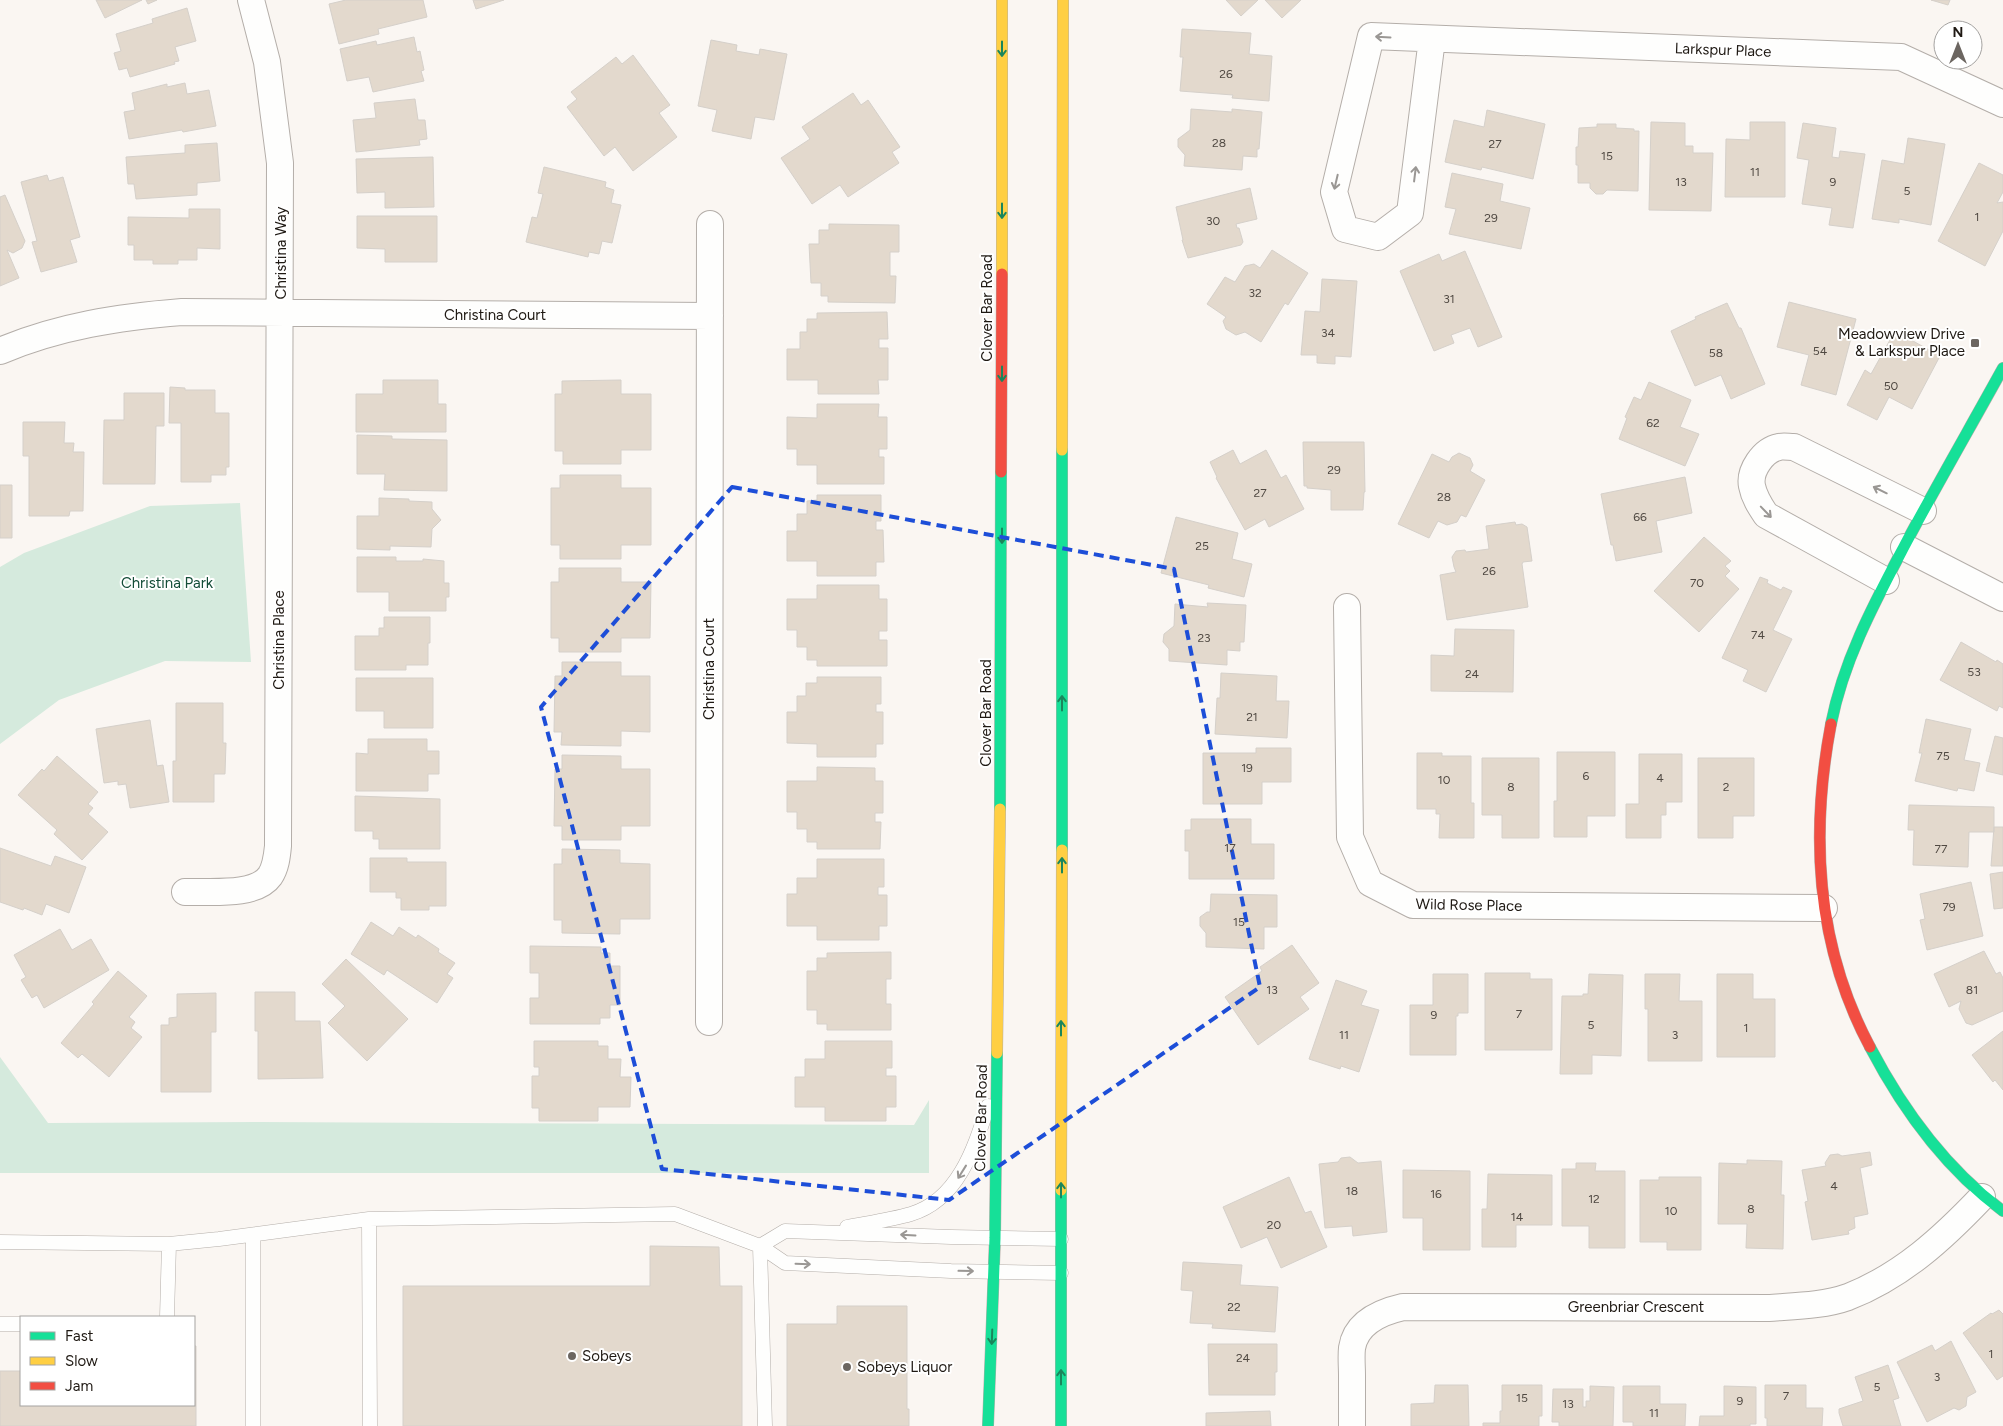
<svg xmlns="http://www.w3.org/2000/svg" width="2003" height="1426" font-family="Figtree,sans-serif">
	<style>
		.green { fill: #d5eadd }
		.building { fill: #e3d9cd; stroke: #d5d0ca }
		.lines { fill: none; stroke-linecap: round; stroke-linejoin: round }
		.lane-casing { stroke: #b4aea9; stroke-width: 15 }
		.street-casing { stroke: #b4aea9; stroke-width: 28 }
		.fast-casing { stroke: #b4aea9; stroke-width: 12 }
		.slow-casing { stroke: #b4aea9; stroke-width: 12 }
		.jam-casing { stroke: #b4aea9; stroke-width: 12 }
		.lane { stroke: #fefefd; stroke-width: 14 }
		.street { stroke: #fefefd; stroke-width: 26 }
		.fast { stroke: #16e098; stroke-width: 11 }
		.slow { stroke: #ffcf43; stroke-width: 11 }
		.jam { stroke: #f24e42; stroke-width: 11 }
		.oneway { stroke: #9a9794 }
		.oneway2 { stroke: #1a865c }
		.marked { fill: none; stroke: #1d4ed8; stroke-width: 4; stroke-dasharray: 10 6; stroke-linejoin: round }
		.poi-dot { fill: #6c6661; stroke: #fff; stroke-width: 2 }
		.labels { text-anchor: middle; stroke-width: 4; stroke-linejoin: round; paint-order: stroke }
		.number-label { font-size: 12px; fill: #504942 }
		.street-label { font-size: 15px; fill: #1f1913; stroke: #fff }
		.poi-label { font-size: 15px; fill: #1f1913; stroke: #fff; text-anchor: start }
		.park-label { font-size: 15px; fill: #144d38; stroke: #fff }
	</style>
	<rect width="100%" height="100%" fill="#faf6f2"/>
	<path class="green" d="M240,503L251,662L165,661L59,700L0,744V567L24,553L150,506Z
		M0,1057L48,1123L260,1122L914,1125L929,1100V1173H0Z"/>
	<path class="building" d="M96,0H142L105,18Z
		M146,0H157L148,4Z
		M346,0H423L427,17L378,29L379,34L339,44L329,4Z
		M473,0H504L476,9Z
		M1226,0H1258L1241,16Z
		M1265,0H1301L1282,18Z
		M1931,0H1950L1948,5Z
		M187,8L196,41L175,47L179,61L174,62L175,64L130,77L127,68L119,70L114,53L121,51L116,34L153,23L152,19Z
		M1182,29L1251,33L1249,54L1272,56L1269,101L1232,98L1233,95L1180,91L1183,57H1180Z
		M414,37L417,52L420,51L424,70L421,71L424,81L373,92L369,77L347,81L340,49L376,41L377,45Z
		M711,40L737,45L736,51L759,55L760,49L787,54L774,120L755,117L751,139L712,131L717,110L698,106Z
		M633,55L670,105L659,113L677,137L633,171L615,147L604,156L567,107L577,99L571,92L616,57L622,64Z
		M185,83L187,94L209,90L216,126L183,132L182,130L129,139L124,112L135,110L132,93L167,84V87Z
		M853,93L861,105L868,100L900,147L892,152L899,163L848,197L840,185L812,204L781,158L810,139L802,127Z
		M415,99L418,120H425L427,139L419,140L420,145L356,152L353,120L376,118L374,103Z
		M1191,109L1232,112V109L1262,112L1259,149H1257V157L1243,156L1242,170L1184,166L1185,155L1178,147V139L1190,130Z
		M1487,110L1545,124L1533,179L1482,167L1481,170L1445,162L1454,120L1484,127Z
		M1651,122L1685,123V146H1693V153H1713L1711,211L1649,210Z
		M1750,122H1785V197H1725L1726,139L1750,140Z
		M1803,123L1836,128L1832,157L1839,158L1840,151L1865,154L1853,228L1829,225L1832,208L1802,204L1809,160L1797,158Z
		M1597,124H1616V128L1634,129V131H1639L1638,191L1607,190L1603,194H1596L1590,188V183H1578V165H1576V147H1578L1579,128L1597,127Z
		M1908,138L1945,144L1931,225L1899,219V223L1872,219L1882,160L1904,164Z
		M217,143L220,181L197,183V195L136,199L134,184H128L126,157L185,153V145Z
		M433,157L434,207L385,208V192L357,193L356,159Z
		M1979,163L2003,175V192L1997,203L2003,202V231L1985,266L1938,241Z
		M544,167L606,182L605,187L614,190L611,203L621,205L612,243L602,241L599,254L589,252L588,257L526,242L532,217L537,218L543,194L538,193Z
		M1452,173L1503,184L1500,201L1530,208L1521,249L1449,234L1456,209L1445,207Z
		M47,175L49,181L63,177L80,237L70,240L77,262L41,272L32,242L37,241L21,182Z
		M1250,188L1257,219L1236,224L1237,228H1239L1243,242L1241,245L1188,258L1182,240H1183L1176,207Z
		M5,195L25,241L22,248L13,253L7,250L19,278L0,286V197Z
		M189,209H220V249L197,248V260H178V264H153V260H134V245H128V217L189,218Z
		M357,216H437V262H385V249L357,248Z
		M829,224L899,225V252H890V276H896L895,303L828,302V296H821V283H811L809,244H819V230H829Z
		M1272,250L1308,273L1288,305L1285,303L1261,342L1245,332L1236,335L1226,329L1223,321L1226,317L1207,304L1225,277L1235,282L1245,266L1254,264L1260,268Z
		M1465,251L1502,337L1478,347L1470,328L1451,335L1454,343L1434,351L1400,271L1439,254L1442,261Z
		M1322,279L1357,281L1351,357L1335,356V364L1317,363V355H1301L1305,311L1320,312Z
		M1789,302L1856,319L1836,395L1801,385L1809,355L1777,347Z
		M1727,303L1739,328H1741L1765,384L1731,399L1721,375L1695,386L1671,331L1696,319L1695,317Z
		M887,312L888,339H879V348H888V380H878L879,394H818V380H787V349H800V332H807V319H817V313Z
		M1895,331L1940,356L1912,409L1889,397L1877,420L1847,405L1865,370L1871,374Z
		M383,380H438V404H446V432H356V394H383Z
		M621,380V394H651V450H621V464H563V451H555V394H562V381Z
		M1649,382L1691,400L1680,427L1699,434L1685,466L1619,439L1627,418L1625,417L1634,397L1641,400Z
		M170,387L185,388V390H215V413H229V467H226V475H211V482H181V423H169Z
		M124,393H164V426H156L155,484H103L104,420H124Z
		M817,404H879L878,417H887V449H879V457H884V484H817V465H797V449H787V417L817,418Z
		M23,422H65L64,443H74L73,452H84L83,511H70L69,516H29V456H23Z
		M357,435L392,436V439L447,440V491L384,490L385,474H357Z
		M1303,442H1364L1365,492H1364L1363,510H1331V490L1307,488V486H1304Z
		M1233,450L1240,464L1266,450L1281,478L1286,475L1304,509L1269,527L1265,519L1245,530L1216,478L1217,477L1210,462Z
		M1459,453L1470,458L1473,465L1470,471L1485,480L1466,517L1461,515L1457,522L1447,525L1438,521L1429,538L1398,524L1432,454L1449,462L1452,457Z
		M560,475H621V488H651V545H621V559H560V545H551V488H560Z
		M1685,477L1692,513L1656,521L1662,552L1616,561L1613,545H1611L1601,494Z
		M0,485H12V538H0Z
		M817,495H881V521H876V530H883L884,562H876V576H817V561H787V531H797V514H807V501L817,500Z
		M379,498L409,499V501L432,502V509L441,520L432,529L431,547L390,546V550L357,549V516H379Z
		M1176,517L1238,533L1232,559L1252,564L1244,597L1208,588L1209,585L1161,573Z
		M1515,522L1516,525L1522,524L1527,527L1532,561L1523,562L1522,564L1528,607L1447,620L1440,575L1456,572L1454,567L1452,557L1456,551L1465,550L1466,552L1489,549L1486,526Z
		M1704,537L1731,561L1725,566L1730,571L1725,576L1739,589L1699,632L1654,591Z
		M357,557H396V561H423V559L444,561V583H449V597H446V611H389V592H357Z
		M559,568H621V582H651L650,638H621V652H559V638H551V582H559Z
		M1760,577L1768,580L1767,583L1781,590L1783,587L1792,591L1773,630L1792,639L1766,692L1743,681L1748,670L1722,658Z
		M817,585H879V599H887V631H879V640H887V666H817V660H807V647H797V630H787V599H817Z
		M1207,603L1246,605L1244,642H1240V651L1227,650V665L1169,661V649L1163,642L1164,634L1174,626L1175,604L1208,607Z
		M384,617H430V643H428V665H406V670H355V636H379V628H384Z
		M1455,629L1514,630L1513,692L1431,691V655L1454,656Z
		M1961,642L1996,662L1997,660L2003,664V708L1999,706L1997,711L1940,680Z
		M562,662H621V676H650V732L621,731V746L561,745L562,732H554L555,676H562Z
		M1221,673L1277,676L1276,701H1289L1287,738L1215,734L1217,698H1220Z
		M817,677H881V704H876V712H883V744H876V757H817V744L787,743V712H797V696H806V683H817Z
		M356,678H433V728H384V711H356Z
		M176,703H223V743H226L225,774H214V802H173V761H176Z
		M1926,719L1971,729L1964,760L1980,763L1974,791L1958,788L1957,791L1915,781L1922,753H1919Z
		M150,720L157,766L163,765L169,802L130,808L126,784L118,785V781L104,783L96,729Z
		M1995,736L2003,738V775L1986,771Z
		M368,739H427V751H439V774H428V791H356V753L368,754Z
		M1256,748H1291V782H1262V804H1203V753H1256Z
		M1557,752H1615V816H1587V837H1554V801H1557Z
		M1417,753H1442V756H1471V803H1474V838H1439L1440,814H1436V809H1417Z
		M1639,754H1682V802H1666V815H1661V838H1626V804H1639Z
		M562,755L621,756V769H650V826H621V840H562V826H554L555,769H562Z
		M57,756L98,792L88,804L93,808L88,814L108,832L82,860L54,834L57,830L18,795L42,769L44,771Z
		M1482,758H1539V838H1502V815H1482Z
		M1698,758H1754V816H1733V838H1698Z
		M817,767L875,768V781H883V813H875V822H881L880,849H817V842H807V829H797V812H787V781H817Z
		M355,796L440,799V849H379V839H373V831H355Z
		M1909,805L1994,807V832H1969L1968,867L1913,865L1914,830H1908Z
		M1191,819H1251V844H1274V879H1189V851H1185V830H1191Z
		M1994,827H2003V866H1991Z
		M0,848L51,866L55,856L86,867L69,913L46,904L42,915L24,908L23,910L0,902Z
		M562,849L620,850V863L650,864V919H620V934L562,933V920H554V864H562Z
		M370,858H407V862H446V906H429V910H401V898H396V892H370Z
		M817,859H884V887H878V895H887V926H879V940H817V926H787V894H797V878H817Z
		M2003,872V908L1994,909L1990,874Z
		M1971,882L1983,936L1927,950L1920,920L1925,919L1920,894Z
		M1211,894L1277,895V927H1264V949L1206,947V933L1200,926V917L1207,912H1210Z
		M371,922L393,936L399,927L416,938L418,935L439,949L438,952L455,963L447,974L453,978L437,1003L387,970L384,975L351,954Z
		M60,929L72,950L91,939L109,970L44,1008L37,995L32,998L21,980L26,977L14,955Z
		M1292,945L1319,983L1300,997L1309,1009L1258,1045L1225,997L1262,971L1260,967Z
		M530,946L601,947V953H610V966H620V1005H610V1018H600V1024H530V998H539V973H530Z
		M1984,951L1996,974L2000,972L2003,978V1011L1972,1025L1966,1023L1959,1009L1961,1001L1949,1007L1934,974Z
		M891,952V979H886V1004H891V1030H827V1024H817V1010H807V971H817V958H827V953Z
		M346,959L408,1019L367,1061L328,1023L345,1006L322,984Z
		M118,971L147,996L129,1017L135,1022L131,1028L142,1037L109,1077L82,1054L78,1058L61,1043L94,1004L92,1002Z
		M1485,973H1530V979H1552V1050H1485Z
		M1433,974H1468V1013H1458V1016H1456V1055H1410V1005H1433Z
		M1589,974L1623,975L1621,1056L1592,1055V1074H1560L1562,996H1583V994H1588Z
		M1645,974H1680L1679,1001H1702V1061H1648V1009H1645Z
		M1717,974H1753V999H1775V1057H1717Z
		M1336,980L1367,991L1361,1005L1379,1010L1359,1072L1341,1066L1340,1069L1309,1059Z
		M255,992H295V1021H320L323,1078L258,1079V1031H255Z
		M216,993V1032H211V1092H161V1025H169V1018L177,1017V994Z
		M2003,1031V1090L1995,1080L1993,1082L1972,1055Z
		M534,1041H598V1046H608V1059H621L620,1077H631L630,1107H598V1121H539V1108H532V1076H539V1067H534Z
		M825,1041H892V1068H886V1076H896V1107H886V1121H825V1107H795V1077H805V1059H825Z
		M1870,1152L1872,1165L1860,1168L1868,1214L1854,1217L1855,1228L1848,1231L1849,1234L1812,1240L1805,1202L1808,1201L1802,1170L1826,1166L1825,1163L1830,1155L1838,1154L1842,1156Z
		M1350,1157L1358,1163L1381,1161L1387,1232L1353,1236L1352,1226L1325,1228L1319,1164L1338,1162L1341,1158Z
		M1747,1160L1782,1161L1781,1195H1784L1783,1249L1746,1248L1747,1224H1718L1719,1163L1747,1164Z
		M1576,1163H1596L1595,1171H1625V1248H1589V1226H1562V1169H1576Z
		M1403,1170L1470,1171V1250H1423V1218H1403Z
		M1488,1174L1552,1175V1225H1516V1247H1482V1209H1487Z
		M1289,1177L1305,1213L1311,1211L1327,1247L1281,1268L1267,1237L1241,1248L1223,1207Z
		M1659,1177H1701V1250H1667V1242H1640V1180H1659Z
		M650,1246L719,1247L720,1286H742V1426H403V1286H650Z
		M1183,1262L1242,1265L1240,1285L1278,1287L1275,1332L1212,1328L1213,1324L1190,1323L1193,1291L1181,1290Z
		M837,1306H907V1409H909V1426H787V1324H837Z
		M1999,1310L2003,1314V1376L1997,1380L1963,1333L1991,1313L1992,1314Z
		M1951,1341L1976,1392L1967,1397L1966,1406L1959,1410L1954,1408L1927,1422L1897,1362L1932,1345L1935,1351Z
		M1208,1344H1277V1372H1275V1395H1209Z
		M194,1346H196V1426H0V1371H21V1405H194Z
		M1888,1365L1899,1398L1893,1400L1901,1426H1843L1839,1413V1409L1863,1401L1855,1377Z
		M1435,1385H1468L1469,1426H1411V1404L1434,1403Z
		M1502,1385H1542V1416H1539V1426H1483V1423H1500V1411H1502Z
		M1765,1385H1806V1408H1823L1822,1426H1767V1418H1765Z
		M1590,1386L1614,1387L1613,1426H1559V1422H1552L1553,1389H1583V1407H1586V1401H1590Z
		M1623,1386H1660V1404H1686L1685,1426H1633V1422H1623Z
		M1724,1386L1756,1387V1424H1750V1426H1699L1700,1416H1724Z
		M1270,1411L1271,1426H1206V1413Z"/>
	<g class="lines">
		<g class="lane-casing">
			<path id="lane" d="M847,1227C868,1223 890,1220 911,1214C958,1200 974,1149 988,1106
				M0,1242L169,1244L219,1239L369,1219
				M760,1246L785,1231L951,1237L1061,1239
				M760,1246L765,1426
				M167,1317L169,1244
				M0,1324H21
				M253,1426V1235
				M370,1426L369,1219L675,1214L760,1246L785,1263L951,1271L1061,1273"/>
		</g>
		<g class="street-casing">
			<path id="street" d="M1432,39L1410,213L1378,237L1345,229L1334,192L1371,36L1901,57L2003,104
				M0,351C59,326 119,317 182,312L710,316
				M1904,547L2003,598
				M1886,581L1766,515C1760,506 1754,497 1752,486C1749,471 1763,450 1779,447C1783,446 1789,447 1794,447L1923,511
				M1347,607L1350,837L1370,883L1413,905L1824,908
				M185,892C209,891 255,897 270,876C276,867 277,856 278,846L280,163L267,62L251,0
				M709,1022L710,224
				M1352,1426C1352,1409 1352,1392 1352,1375C1352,1367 1351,1357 1352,1348C1356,1322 1381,1312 1403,1307L1768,1308C1794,1306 1823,1306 1848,1297C1902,1276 1943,1238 1982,1197"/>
		</g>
		<g class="fast-casing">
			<path id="fast" d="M1831,724C1844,658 1876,600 1907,541C1938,483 1971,426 2003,368
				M1000,809L1001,472
				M1062,850V450
				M1870,1047C1903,1110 1946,1169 2003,1211
				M988,1426L995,1238L997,1053
				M1061,1426V1190"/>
		</g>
		<g class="slow-casing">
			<path id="slow" d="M1002,274V0
				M1062,450L1063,0
				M997,1053L1000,809
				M1061,1190L1062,850"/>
		</g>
		<g class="jam-casing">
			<path id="jam" d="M1001,472L1002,274
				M1831,724C1810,835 1816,946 1870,1047"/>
		</g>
		<use href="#lane" class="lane"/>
		<use href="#street" class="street"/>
		<use href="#fast" class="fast"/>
		<use href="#slow" class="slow"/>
		<use href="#jam" class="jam"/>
	</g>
	<defs><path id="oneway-shaft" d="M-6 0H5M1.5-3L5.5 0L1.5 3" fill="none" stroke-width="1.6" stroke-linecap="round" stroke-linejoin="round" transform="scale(1.25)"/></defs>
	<g class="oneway">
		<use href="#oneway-shaft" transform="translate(1383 37) rotate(-177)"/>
		<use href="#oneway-shaft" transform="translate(1415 174) rotate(-83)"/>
		<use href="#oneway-shaft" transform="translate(1336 182) rotate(103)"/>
		<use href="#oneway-shaft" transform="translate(1880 490) rotate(-154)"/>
		<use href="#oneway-shaft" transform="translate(1766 512) rotate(46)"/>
		<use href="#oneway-shaft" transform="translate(962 1172) rotate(122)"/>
		<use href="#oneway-shaft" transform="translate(908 1235) rotate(-177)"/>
		<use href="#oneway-shaft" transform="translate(803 1264) rotate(2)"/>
		<use href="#oneway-shaft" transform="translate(966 1271) rotate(1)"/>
	</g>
	<g class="oneway2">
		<use href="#oneway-shaft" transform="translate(1002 49) rotate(90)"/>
		<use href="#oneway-shaft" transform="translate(1002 211) rotate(90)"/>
		<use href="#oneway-shaft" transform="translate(1002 374) rotate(90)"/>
		<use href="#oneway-shaft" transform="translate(1002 536) rotate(90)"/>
		<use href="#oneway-shaft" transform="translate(1062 703) rotate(-90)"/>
		<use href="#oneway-shaft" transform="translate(1062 865) rotate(-90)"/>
		<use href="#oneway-shaft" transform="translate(1061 1028) rotate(-90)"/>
		<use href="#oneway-shaft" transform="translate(1061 1190) rotate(-90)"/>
		<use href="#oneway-shaft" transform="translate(992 1337) rotate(92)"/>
		<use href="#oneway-shaft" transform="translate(1061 1377) rotate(-90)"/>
	</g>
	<path class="marked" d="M732,487L1174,569L1260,987L949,1200L662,1169L541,707Z"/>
	<g class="poi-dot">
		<rect x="1970" y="338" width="10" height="10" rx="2.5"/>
		<circle cx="572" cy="1356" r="5"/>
		<circle cx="847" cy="1367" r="5"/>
	</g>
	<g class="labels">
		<g class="number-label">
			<text x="1226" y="78">26</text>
			<text x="1219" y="147">28</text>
			<text x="1495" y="148">27</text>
			<text x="1607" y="160">15</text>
			<text x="1755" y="176">11</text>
			<text x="1681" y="186">13</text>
			<text x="1833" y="186">9</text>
			<text x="1907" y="195">5</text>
			<text x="1977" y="221">1</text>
			<text x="1491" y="222">29</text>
			<text x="1213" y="225">30</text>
			<text x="1255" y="297">32</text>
			<text x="1449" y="303">31</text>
			<text x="1328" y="337">34</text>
			<text x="1820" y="355">54</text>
			<text x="1716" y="357">58</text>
			<text x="1891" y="390">50</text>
			<text x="1653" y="427">62</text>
			<text x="1334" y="474">29</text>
			<text x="1260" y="497">27</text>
			<text x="1444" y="501">28</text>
			<text x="1640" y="521">66</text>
			<text x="1202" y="550">25</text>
			<text x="1489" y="575">26</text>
			<text x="1697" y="587">70</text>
			<text x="1758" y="639">74</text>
			<text x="1204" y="642">23</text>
			<text x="1974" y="676">53</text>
			<text x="1472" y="678">24</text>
			<text x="1252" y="721">21</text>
			<text x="1943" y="760">75</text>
			<text x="1247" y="772">19</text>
			<text x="1586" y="780">6</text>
			<text x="1660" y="782">4</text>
			<text x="1444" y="784">10</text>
			<text x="1511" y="791">8</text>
			<text x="1726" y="791">2</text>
			<text x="1230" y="852">17</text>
			<text x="1941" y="853">77</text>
			<text x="1949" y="911">79</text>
			<text x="1239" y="926">15</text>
			<text x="1272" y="994">13</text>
			<text x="1972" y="994">81</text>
			<text x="1519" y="1018">7</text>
			<text x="1434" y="1019">9</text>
			<text x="1591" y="1029">5</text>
			<text x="1746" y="1032">1</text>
			<text x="1344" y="1039">11</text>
			<text x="1675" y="1039">3</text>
			<text x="1834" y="1190">4</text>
			<text x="1352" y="1195">18</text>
			<text x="1436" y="1198">16</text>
			<text x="1594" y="1203">12</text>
			<text x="1751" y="1213">8</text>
			<text x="1671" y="1215">10</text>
			<text x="1517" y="1221">14</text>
			<text x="1274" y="1229">20</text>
			<text x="1234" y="1311">22</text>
			<text x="1991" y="1358">1</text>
			<text x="1243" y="1362">24</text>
			<text x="1937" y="1381">3</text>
			<text x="1877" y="1391">5</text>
			<text x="1786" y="1400">7</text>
			<text x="1522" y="1402">15</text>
			<text x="1740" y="1405">9</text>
			<text x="1568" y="1408">13</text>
			<text x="1654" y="1417">11</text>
		</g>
		<g class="street-label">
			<text transform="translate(1723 50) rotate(2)" y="5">Larkspur Place</text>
			<text transform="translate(281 253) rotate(-90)" y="5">Christina Way</text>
			<text transform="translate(987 308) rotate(-90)" y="5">Clover Bar Road</text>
			<text x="495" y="320">Christina Court</text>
			<text transform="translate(279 640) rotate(-90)" y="5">Christina Place</text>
			<text transform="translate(709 669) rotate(-90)" y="5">Christina Court</text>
			<text transform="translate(986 713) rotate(-90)" y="5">Clover Bar Road</text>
			<text transform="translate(1469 905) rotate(1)" y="5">Wild Rose Place</text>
			<text transform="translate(981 1118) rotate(-89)" y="5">Clover Bar Road</text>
			<text x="1636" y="1312">Greenbriar Crescent</text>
		</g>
		<g class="poi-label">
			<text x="1965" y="339" text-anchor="end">Meadowview Drive<tspan x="1965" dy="17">&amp; Larkspur Place</tspan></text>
			<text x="582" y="1361">Sobeys</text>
			<text x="857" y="1372">Sobeys Liquor</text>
		</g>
		<g class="park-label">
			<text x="167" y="588">Christina Park</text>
		</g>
	</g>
	<rect x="20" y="1316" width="175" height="90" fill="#ffffff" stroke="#a5a3a1"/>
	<rect x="30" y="1332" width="25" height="8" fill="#16e098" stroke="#a5a3a1"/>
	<text x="65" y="1341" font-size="15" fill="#1f1913">Fast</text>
	<rect x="30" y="1357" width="25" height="8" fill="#ffcf43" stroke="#a5a3a1"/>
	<text x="65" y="1366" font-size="15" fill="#1f1913">Slow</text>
	<rect x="30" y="1382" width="25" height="8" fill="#f24e42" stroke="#a5a3a1"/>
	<text x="65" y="1391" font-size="15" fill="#1f1913">Jam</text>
	<g transform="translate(1958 45)"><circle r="24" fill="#ffffff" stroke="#a5a3a1"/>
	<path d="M0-4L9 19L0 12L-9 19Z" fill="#6c6661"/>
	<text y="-8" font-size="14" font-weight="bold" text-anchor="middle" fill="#1f1913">N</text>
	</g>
</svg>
